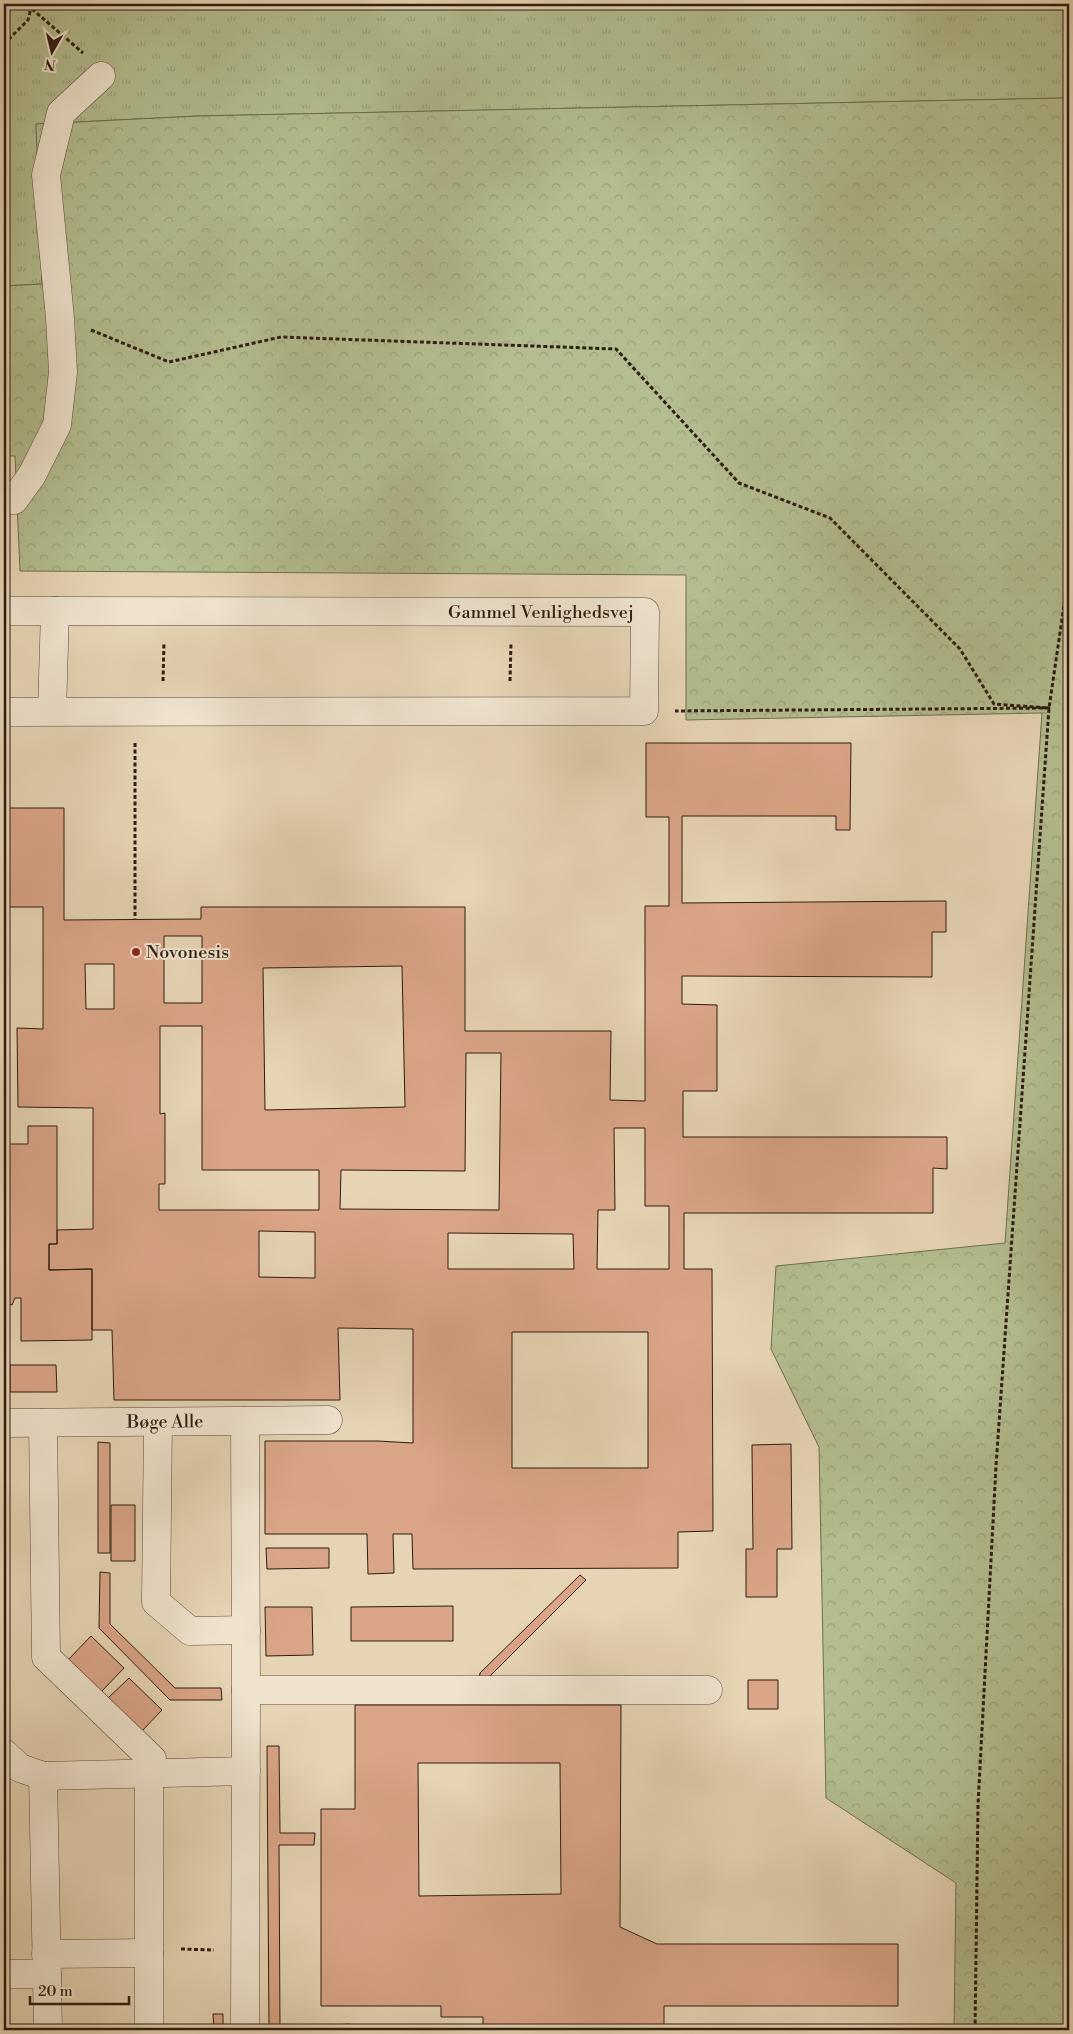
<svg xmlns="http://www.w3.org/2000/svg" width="1073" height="2034" font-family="'Libre Bodoni',serif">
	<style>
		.grass { fill: url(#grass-tufts); stroke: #706d50 }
		.forest { fill: url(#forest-crowns); stroke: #706d50 }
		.building { fill: #daa587; stroke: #2e1d12; fill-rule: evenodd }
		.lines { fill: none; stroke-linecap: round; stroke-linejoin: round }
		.minor-casing { stroke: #5c4b3a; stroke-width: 29 }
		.path { stroke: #2e1d12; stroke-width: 3; stroke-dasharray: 4 2.5; stroke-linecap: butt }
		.minor { stroke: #efe3ce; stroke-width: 28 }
		.poi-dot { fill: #8f2418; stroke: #efe3ce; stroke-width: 2 }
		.labels { text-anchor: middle; stroke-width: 4; stroke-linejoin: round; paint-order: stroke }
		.street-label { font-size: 18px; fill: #2e1d12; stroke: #efe3ce }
		.poi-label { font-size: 18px; fill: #2e1d12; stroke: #efe3ce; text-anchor: start }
	</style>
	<defs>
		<pattern id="grass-tufts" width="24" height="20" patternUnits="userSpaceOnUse" patternTransform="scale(1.25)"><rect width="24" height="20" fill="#b3bd8f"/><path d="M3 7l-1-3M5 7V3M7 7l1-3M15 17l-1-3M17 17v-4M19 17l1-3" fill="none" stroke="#9aa27a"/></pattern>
		<pattern id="forest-crowns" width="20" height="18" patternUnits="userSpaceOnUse" patternTransform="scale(1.25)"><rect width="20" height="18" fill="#b3bd8f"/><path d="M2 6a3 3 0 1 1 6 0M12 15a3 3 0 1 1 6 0" fill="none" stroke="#9aa27a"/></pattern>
	</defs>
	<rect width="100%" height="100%" fill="#e6d4b4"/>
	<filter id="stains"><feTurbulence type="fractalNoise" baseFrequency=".004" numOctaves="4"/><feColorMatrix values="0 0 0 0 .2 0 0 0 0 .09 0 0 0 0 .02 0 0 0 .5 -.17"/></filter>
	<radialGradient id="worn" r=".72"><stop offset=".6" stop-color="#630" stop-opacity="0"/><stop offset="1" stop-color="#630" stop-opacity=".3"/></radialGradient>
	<path class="grass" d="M4,4H1069V60L1064,98L198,116L37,124L42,284L4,286Z"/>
	<path class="forest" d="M1069,60V2030H954L956,1883L826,1798L819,1447L771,1349L776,1266L1005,1243L1042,713L686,720V575L20,571L15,456H4V286L42,284L36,124L198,116L1063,98Z"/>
	<path class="building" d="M646,743H851L850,830H836V816H682V903L946,901V932H932V977L682,976V1004L717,1005V1091H683V1137H947V1169L933,1168V1213H684V1269H712L713,1531L678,1532V1568L413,1569L412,1534H393L394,1573L368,1574L367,1534H265V1441H378L413,1443V1329L338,1328L340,1400H114L112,1330H92V1269L49,1270V1244H57V1230L93,1229V1108L18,1107L17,1028L43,1029V907H4V808H64V920L201,919V907H465V1031H611L610,1100L645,1101V906H669V817H646ZM164,936H202V1003H164ZM85,964H114V1009H86ZM402,966L405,1107L265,1110L263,968ZM160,1026H202V1170H319V1210H159V1184H165V1113L160,1114ZM466,1053H501L499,1210L340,1209L341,1170L465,1171ZM614,1128H645V1206H669V1269H597L598,1210H615ZM259,1231L315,1232V1278L259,1277ZM448,1233L573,1234L574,1269H448ZM512,1332H648V1468H512Z
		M28,1126H57V1244H49V1270L92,1269V1340L21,1341V1298H15L12,1305L4,1302V1144H28Z
		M10,1365H56L57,1392H10Z
		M98,1442L110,1443V1553H98Z
		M791,1444L792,1549H777V1597H746V1549H753L752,1445Z
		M111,1505H135V1561H111Z
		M266,1548H329V1568L267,1569Z
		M100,1572L110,1573V1624L175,1688H221L222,1700H170L99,1628Z
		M580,1575L586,1580L490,1676L479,1681L480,1673Z
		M453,1606V1641H351V1607Z
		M265,1607H312L313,1655L266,1656Z
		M91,1636L124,1668L100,1693L67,1661Z
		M129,1678L162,1710L140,1733L106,1700Z
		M748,1680H778V1709H748Z
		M355,1705H621L620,1927L657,1944H898V2006H664V2030H483V2017H441V2006H321V1809H355ZM418,1763H560L561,1894L419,1896Z
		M267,1746H279L280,1833H315L314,1845H279L280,2030H269Z
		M213,2014H223V2030H214Z
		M350,2024V2030H333V2025Z"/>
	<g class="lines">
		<g class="minor-casing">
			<g id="minor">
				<path d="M4,500H14L32,475L57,425L63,372L60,318L46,175L61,113L101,76"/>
				<path d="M4,611H55"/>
				<path d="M4,712L644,711L645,612L55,611L52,712"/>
				<path d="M245,1421L246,1690"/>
				<path d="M158,1422L156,1602L190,1631L246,1630"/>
				<path id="s1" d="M4,1423L328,1420"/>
				<path d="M43,1423L46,1657L152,1759L149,1773V2030"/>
				<path d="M4,1753L20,1768L43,1776L48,2030"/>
				<path d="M43,1776L246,1771"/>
				<path d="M46,1954L149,1953"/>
				<path d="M4,1974H47"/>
				<path d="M245,2030L246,1690H708"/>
			</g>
		</g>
		<path class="path" d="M32,9L83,53
			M4,44L28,20L32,4
			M1069,56V63
			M91,330L169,362L281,337L616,349L739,483L830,518L960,649L994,704L1049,708L675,711
			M163,681L164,642
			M510,681L511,643
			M135,743V920
			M181,1949L214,1950
			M975,2030L978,1805L996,1466L1049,708L1069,571"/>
		<use href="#minor" class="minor"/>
	</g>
	<circle class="poi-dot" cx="136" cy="952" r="5"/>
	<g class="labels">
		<g class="street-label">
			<text x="541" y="618">Gammel Venlighedsvej</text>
			<text dy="6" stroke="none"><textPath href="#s1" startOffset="161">Bøge Alle</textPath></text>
		</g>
		<g class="poi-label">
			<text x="146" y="958">Novonesis</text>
		</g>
	</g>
	<rect width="1073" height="2034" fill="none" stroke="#e6d4b4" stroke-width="20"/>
	<rect x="5" y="5" width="1063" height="2024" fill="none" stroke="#2e1d12" stroke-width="2.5"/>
	<rect x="10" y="10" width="1053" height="2014" fill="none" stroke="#2e1d12"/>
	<g transform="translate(52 52) rotate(188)" stroke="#efe3ce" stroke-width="4" paint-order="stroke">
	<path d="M0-4L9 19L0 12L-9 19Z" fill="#2e1d12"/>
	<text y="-8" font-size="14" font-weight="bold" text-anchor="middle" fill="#2e1d12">N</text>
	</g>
	<path d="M30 1996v8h99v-8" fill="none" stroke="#2e1d12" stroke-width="2.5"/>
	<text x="38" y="1996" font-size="15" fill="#2e1d12" stroke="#efe3ce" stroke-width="4" paint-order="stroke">20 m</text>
	<rect width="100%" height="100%" filter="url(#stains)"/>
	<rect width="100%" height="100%" fill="url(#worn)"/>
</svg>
